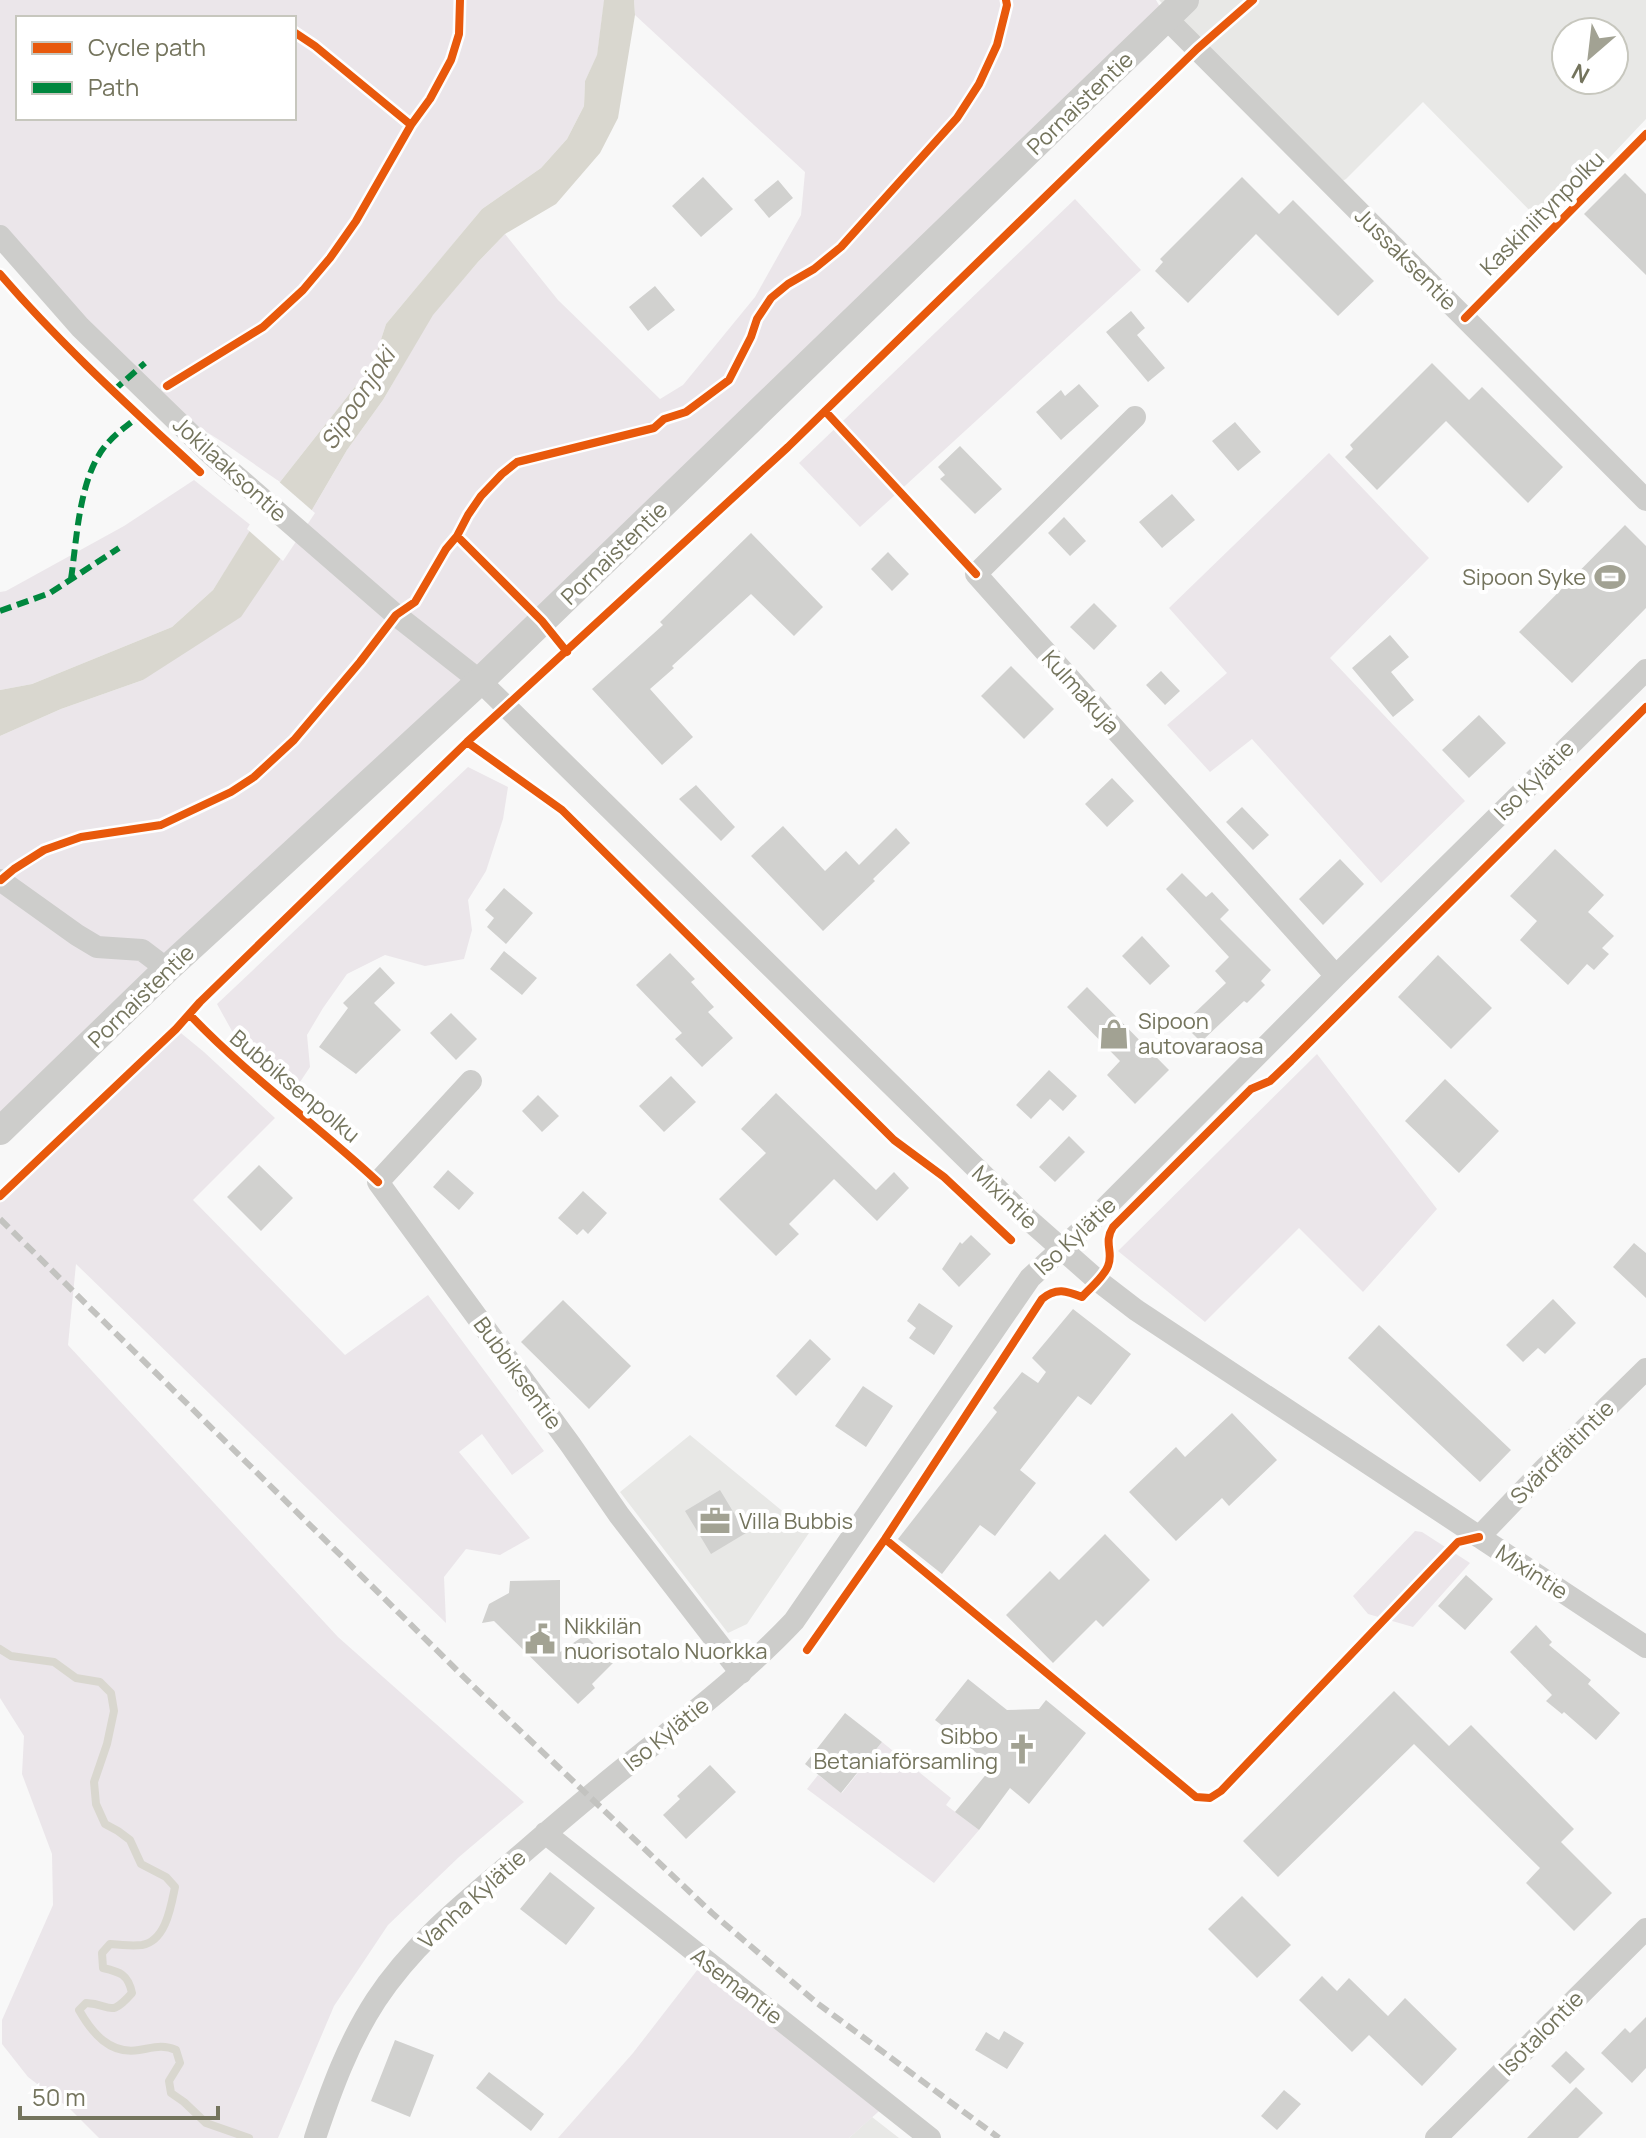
<svg xmlns="http://www.w3.org/2000/svg" width="1646" height="2138" font-family="Manrope,sans-serif">
	<style>
		.built { fill: #e8e8e6; fill-rule: evenodd }
		.green { fill: #ebe6ea; fill-rule: evenodd }
		.water { fill: #d9d7cf }
		.pier { fill: #f8f8f8 }
		.lines { fill: none; stroke-linecap: round; stroke-linejoin: round }
		.stream { stroke: #d9d7cf; stroke-width: 8 }
		.building { fill: #d1d1cf }
		.minor { stroke: #cdcdcb; stroke-width: 22 }
		.tertiary { stroke: #cdcdcb; stroke-width: 28 }
		.rail { stroke: #c3c3c0; stroke-width: 6; stroke-dasharray: 12 6; stroke-linecap: butt }
		.quiet { stroke: #00873e; stroke-width: 6; stroke-dasharray: 12 6; stroke-linecap: butt }
		.cycleway-casing { stroke: #fff; stroke-width: 13 }
		.cycleway { stroke: #e8590c; stroke-width: 8 }
		.labels { text-anchor: middle; stroke-width: 8; stroke-linejoin: round; paint-order: stroke }
		.street-label { font-size: 22px; fill: #74745d; stroke: #fff }
		.poi-label { font-size: 22px; fill: #74745d; stroke: #fff; text-anchor: start }
		.water-label { font-size: 24px; font-style: italic; fill: #7a7661; stroke: #fff }
	</style>
	<rect width="100%" height="100%" fill="#f8f8f8"/>
	<path class="built" d="M1159,0H1646V119L1545,226L1423,102L1346,179L1333,186ZM1566,32H1614V80H1566Z
		M690,1435L809,1533L747,1624L728,1633L620,1492Z
		M872,2117L899,2138H849Z"/>
	<path class="green" d="M0,0H604V3L597,56L585,81L584,106L567,139L541,168L482,209L448,250L386,324L373,364L280,482L224,443L151,397L0,235ZM18,18H294V118H18Z
		M634,0H1156L1167,19L0,1131V736L61,709L143,680L302,527L347,450L383,400L432,315L478,262L505,234L558,300L660,399L683,385L755,297L801,215L805,172L635,15Z
		M1075,199L1141,270L860,527L799,463Z
		M1329,453L1429,558L1330,658L1465,801L1381,883L1252,739L1210,772L1167,725L1227,673L1169,608Z
		M194,480L253,527L213,590L172,627L32,684L0,690V592L6,591L124,526Z
		M468,767L508,787L503,819L486,871L468,900L472,930L464,959L425,966L385,955L347,974L323,1008L307,1035L310,1067L296,1088L237,1040L217,1004Z
		M176,1029L204,1052L275,1118L193,1200L345,1355L428,1295L544,1451L512,1475L482,1434L459,1452L530,1538L500,1555L466,1549L444,1577L446,1623L76,1264L68,1345L338,1637L524,1802L459,1857L388,1925L334,2006L278,2138H99L70,2109L28,2077L2,2044V2020L53,1905L52,1854L22,1774L24,1736L0,1698V1196Z
		M1317,1054L1437,1209L1363,1292L1299,1228L1205,1322L1118,1251Z
		M1415,1531L1422,1532L1470,1563L1413,1627L1368,1614L1353,1596Z
		M882,1742L951,1798L946,1805L979,1830L934,1883L807,1789L818,1775L842,1793Z
		M705,1960L887,2104L849,2138H558L633,2053Z"/>
	<path class="water" d="M604,0H634L635,15L618,118L600,153L556,204L505,234L478,262L433,315L383,400L347,450L302,527L241,617L143,680L61,709L0,736V690L32,684L172,627L213,590L280,482L373,364L386,324L482,209L541,168L567,139L584,106L585,81L597,55Z"/>
	<path class="pier" d="M277,480L315,513L283,561L247,529Z"/>
	<g class="lines">
		<path class="stream" d="M0,1649L11,1656L54,1662L76,1678L100,1682L111,1693L114,1711L107,1744L94,1782L96,1804L105,1824L118,1831L130,1840L141,1864L166,1877L175,1887C171,1906 166,1941 142,1945C132,1946 120,1945 110,1944L102,1953L103,1968C120,1972 128,1974 132,1993C109,2019 112,2004 86,2003L79,2010C92,2033 110,2055 139,2050C152,2048 163,2044 176,2050L180,2063L169,2081L171,2093L184,2102L206,2123L249,2138"/>
	</g>
	<path class="building" d="M1625,173L1646,194V275L1584,214Z
		M703,177L733,209L701,237L672,206Z
		M1242,177L1279,214L1293,200L1374,281L1338,316L1256,234L1188,303L1155,271L1163,262L1160,259Z
		M778,180L793,198L769,218L754,200Z
		M655,286L675,310L648,331L629,307Z
		M1131,311L1145,328L1137,335L1165,368L1148,382L1106,332Z
		M1432,363L1469,400L1482,387L1563,467L1528,503L1446,421L1377,490L1345,457L1353,449L1350,445Z
		M1079,384L1099,406L1061,440L1036,412L1061,390L1065,396Z
		M1235,422L1261,452L1238,471L1212,441Z
		M960,446L1002,489L975,514L940,479L945,475L938,467Z
		M1172,494L1195,520L1162,548L1139,522Z
		M1064,517L1086,541L1070,556L1048,533Z
		M1625,525L1646,546V608L1572,683L1519,632Z
		M751,533L823,607L794,636L751,594L672,666L674,668L650,689L693,737L662,765L592,689L663,625L660,622Z
		M888,552L909,574L892,591L871,569Z
		M1094,603L1117,626L1094,650L1070,627Z
		M1390,635L1409,657L1391,672L1414,700L1393,717L1352,668Z
		M1011,666L1054,709L1024,739L981,696Z
		M1161,671L1180,691L1165,705L1146,685Z
		M1479,715L1506,743L1469,778L1442,750Z
		M1112,778L1134,801L1107,827L1085,804Z
		M696,785L735,827L721,841L679,799Z
		M1242,807L1269,835L1253,850L1226,822Z
		M783,826L825,871L846,851L859,865L896,828L910,843L873,879L875,881L823,931L751,856Z
		M1555,849L1604,895L1588,912L1614,936L1602,948L1609,954L1594,970L1587,964L1568,985L1520,940L1537,921L1510,896Z
		M1340,859L1364,884L1323,925L1299,899Z
		M1182,873L1206,897L1212,892L1229,910L1220,919L1271,970L1261,981L1265,985L1247,1003L1244,1001L1201,1042L1183,1024L1226,983L1215,971L1229,957L1166,889Z
		M504,888L533,913L506,944L487,927L494,918L485,910Z
		M1142,936L1170,966L1150,985L1122,956Z
		M504,951L537,978L522,995L490,969Z
		M670,953L695,979L691,982L714,1007L708,1012L733,1038L702,1067L675,1039L682,1033L636,985Z
		M1438,955L1492,1008L1451,1049L1398,997Z
		M380,967L395,983L374,1003L401,1030L356,1074L319,1047L348,1008L343,1003Z
		M1087,987L1169,1070L1135,1104L1107,1075L1120,1061L1067,1007Z
		M451,1013L477,1039L456,1060L430,1033Z
		M1049,1070L1077,1096L1063,1111L1050,1099L1031,1119L1016,1105Z
		M671,1076L696,1102L664,1132L639,1106Z
		M1445,1079L1499,1131L1459,1173L1405,1121Z
		M776,1093L876,1190L894,1172L909,1188L877,1221L834,1179L789,1224L799,1234L776,1256L719,1199L766,1153L741,1129Z
		M538,1095L559,1116L542,1132L522,1111Z
		M1069,1136L1085,1152L1055,1182L1039,1167Z
		M259,1165L293,1198L261,1231L227,1197Z
		M448,1170L474,1193L459,1210L433,1187Z
		M583,1191L607,1213L588,1234L583,1229L577,1235L558,1218Z
		M971,1235L991,1254L959,1287L942,1269L960,1242L962,1244Z
		M1634,1243L1646,1253V1298L1613,1267Z
		M1553,1299L1576,1323L1545,1354L1538,1348L1523,1362L1506,1345Z
		M563,1300L631,1366L589,1409L521,1342Z
		M919,1303L953,1326L934,1355L909,1338L916,1328L907,1321Z
		M1073,1309L1131,1354L1091,1405L1078,1396L1020,1470L1036,1483L995,1536L980,1525L942,1574L898,1539L997,1412L993,1408L1022,1372L1038,1383L1046,1372L1032,1358Z
		M1379,1325L1511,1450L1480,1482L1348,1358Z
		M810,1339L831,1359L796,1396L776,1376Z
		M863,1386L893,1406L866,1447L835,1426Z
		M1232,1413L1277,1460L1229,1506L1222,1498L1176,1541L1129,1492L1176,1447L1185,1457Z
		M720,1490L746,1533L711,1554L685,1511Z
		M1105,1534L1150,1580L1103,1627L1096,1620L1053,1663L1006,1615L1050,1571L1059,1580Z
		M1466,1575L1493,1599L1465,1630L1438,1606Z
		M560,1580V1652L585,1635L613,1663L592,1684L595,1688L578,1704L494,1621L482,1623L489,1604L509,1593L510,1581Z
		M1536,1625L1552,1642L1549,1645L1591,1680L1588,1684L1620,1713L1596,1740L1564,1712L1562,1714L1546,1701L1552,1695L1510,1652Z
		M968,1679L1007,1710L1039,1709L1046,1700L1086,1733L1029,1804L1010,1788L979,1830L955,1812L993,1766L935,1720Z
		M1394,1691L1449,1746L1471,1725L1574,1829L1561,1842L1612,1893L1574,1931L1526,1883L1540,1868L1414,1744L1278,1877L1243,1841Z
		M845,1713L882,1742L841,1793L805,1764Z
		M710,1765L736,1792L686,1839L663,1815L680,1799L677,1796Z
		M550,1872L595,1908L566,1945L520,1909Z
		M1242,1896L1291,1945L1257,1978L1208,1929Z
		M1322,1976L1337,1991L1349,1978L1388,2016L1405,1998L1457,2049L1422,2086L1369,2035L1352,2052L1299,2000Z
		M1646,2017V2068L1632,2083L1601,2053L1625,2028L1630,2033Z
		M1004,2031L1024,2043L1007,2069L975,2050L986,2032L999,2040Z
		M395,2040L434,2055L410,2117L371,2101Z
		M1566,2051L1585,2069L1570,2084L1551,2066Z
		M489,2072L544,2114L531,2131L476,2088Z
		M1576,2087L1603,2113L1578,2138H1527Z
		M1284,2090L1301,2104L1277,2130L1261,2116Z"/>
	<g class="lines">
		<path class="minor" d="M1167,19L1646,500
			M0,236L80,327L213,456L396,615L480,681L1029,1220L1097,1280L1136,1310L1646,1647
			M1135,417L976,574L1336,976
			M0,880L77,935L97,947L142,950L167,969
			M471,1081L378,1182L570,1444L619,1515L741,1673
			M1479,1537L1544,1469L1646,1369
			M545,1833L930,2138
			M315,2138C331,2090 348,2043 376,2000C410,1948 457,1909 503,1870C545,1834 586,1798 629,1764C686,1718 744,1674 794,1621L1030,1278L1099,1214L1336,976L1646,670
			M1436,2138L1646,1929"/>
		<path class="tertiary" d="M0,1131L167,969L480,681L1185,0"/>
		<path class="rail" d="M0,1219L472,1685L712,1913L817,2003L999,2138"/>
		<path class="quiet" d="M113,391L145,363
			M71,579C77,538 79,477 106,445C115,434 128,425 139,416
			M0,611L50,593L119,548"/>
		<g class="cycleway-casing">
			<path id="cycleway" d="M294,32L315,46L411,125
				M0,274C61,345 131,408 200,472
				M1465,318L1646,134
				M167,386L263,327L303,290L330,258L356,221L411,125L430,99L451,60L459,34L460,0
				M825,411L976,574
				M457,536L542,621L567,652
				M467,742L562,810L894,1140L944,1177L1011,1240
				M1,880L14,869L44,850L81,837L161,825L231,792L254,777L294,740L360,662L396,615L415,602L446,549L457,536L468,515L481,496L502,474L517,462L654,428L664,419L686,412L729,380L751,337L757,319L771,298L788,284L814,269L841,247L957,118L979,84L997,45L1007,5L1006,0
				M190,1015C248,1076 317,1125 378,1182
				M0,1196L176,1029L200,1002L467,742L788,447L1197,49L1253,0
				M885,1539L1196,1797L1210,1798L1221,1791L1458,1542L1479,1537
				M807,1650L885,1539L1042,1299C1056,1287 1067,1291 1082,1297C1090,1288 1104,1277 1108,1266C1114,1252 1103,1243 1113,1227L1251,1089L1270,1081L1291,1061L1646,707"/>
		</g>
		<use href="#cycleway" class="cycleway"/>
	</g>
	<defs>
		<g id="stadium-bare" transform="scale(2.4)"><path d="M0-5a6.5 5 0 1 0 0 10a6.5 5 0 1 0 0-10ZM-3.5-1.8h7v3.6h-7Z" fill="#a2a293" stroke="#fff" stroke-width="2.5" paint-order="stroke"/></g>
		<g id="shop-bare" transform="scale(2.4)"><path d="M-5-2.5h2.3a2.7 3.5 0 0 1 5.4 0H5L5.5 6h-11ZM-1.5-2.5h3a1.5 2.3 0 0 0-3 0Z" fill="#a2a293" stroke="#fff" stroke-width="2.5" paint-order="stroke"/></g>
		<g id="office-bare" transform="scale(2.4)"><path d="M-6-3h4V-5.5h4V-3h4V5H-6ZM-1-4.5V-3h2v-1.5ZM-6 0V1H6V0Z" fill="#a2a293" stroke="#fff" stroke-width="2.5" paint-order="stroke"/></g>
		<g id="civic-bare" transform="scale(2.4)"><path d="M-.6-6.5H3V-4.5H.6V-3L4-1V1h2V6H-6V1h2V-1L-.6-3ZM-1.2 2.5V6h2.4V2.5Z" fill="#a2a293" stroke="#fff" stroke-width="2.5" paint-order="stroke"/></g>
		<g id="church-bare" transform="scale(2.4)"><path d="M-1.2-6h2.4v3.5h3.3v2.4h-3.3V6h-2.4V-.1h-3.3v-2.4h3.3Z" fill="#a2a293" stroke="#fff" stroke-width="2.5" paint-order="stroke"/></g>
	</defs>
	<g fill-rule="evenodd">
		<use href="#stadium-bare" x="1610" y="577"/>
		<use href="#shop-bare" x="1114" y="1034"/>
		<use href="#office-bare" x="715" y="1521"/>
		<use href="#civic-bare" x="540" y="1639"/>
		<use href="#church-bare" x="1022" y="1749"/>
	</g>
	<g class="labels">
		<g class="street-label">
			<text transform="translate(1080 103) rotate(-44)" y="8">Pornaistentie</text>
			<text transform="translate(1542 213) rotate(-45)" y="8">Kaskiniitynpolku</text>
			<text transform="translate(1406 259) rotate(45)" y="8">Jussaksentie</text>
			<text transform="translate(230 469) rotate(42)" y="8">Jokilaaksontie</text>
			<text transform="translate(614 553) rotate(-44)" y="8">Pornaistentie</text>
			<text transform="translate(1081 692) rotate(48)" y="8">Kulmakuja</text>
			<text transform="translate(1534 780) rotate(-45)" y="8">Iso Kylätie</text>
			<text transform="translate(141 996) rotate(-44)" y="8">Pornaistentie</text>
			<text transform="translate(295 1086) rotate(40)" y="8">Bubbiksenpolku</text>
			<text transform="translate(1005 1197) rotate(44)" y="8">Mixintie</text>
			<text transform="translate(1075 1236) rotate(-43)" y="8">Iso Kylätie</text>
			<text transform="translate(518 1373) rotate(54)" y="8">Bubbiksentie</text>
			<text transform="translate(1562 1452) rotate(-45)" y="8">Svärdfältintie</text>
			<text transform="translate(1532 1572) rotate(33)" y="8">Mixintie</text>
			<text transform="translate(666 1734) rotate(-39)" y="8">Iso Kylätie</text>
			<text transform="translate(472 1899) rotate(-42)" y="8">Vanha Kylätie</text>
			<text transform="translate(737 1986) rotate(38)" y="8">Asemantie</text>
			<text transform="translate(1541 2033) rotate(-45)" y="8">Isotalontie</text>
		</g>
		<g class="poi-label">
			<text x="1586" y="585" text-anchor="end">Sipoon Syke</text>
			<text x="1138" y="1029">Sipoon<tspan x="1138" dy="25">autovaraosa</tspan></text>
			<text x="739" y="1529">Villa Bubbis</text>
			<text x="564" y="1634">Nikkilän<tspan x="564" dy="25">nuorisotalo Nuorkka</tspan></text>
			<text x="998" y="1744" text-anchor="end">Sibbo<tspan x="998" dy="25">Betaniaförsamling</tspan></text>
		</g>
		<g class="water-label">
			<text transform="translate(358 399) rotate(-57)" y="8">Sipoonjoki</text>
		</g>
	</g>
	<rect x="16" y="16" width="280" height="104" fill="#ffffff" stroke="#c7c7be" stroke-width="2"/>
	<rect x="32" y="42" width="40" height="12" fill="#e8590c" stroke="#c7c7be" stroke-width="2"/>
	<text x="88" y="56" font-size="24" fill="#74745d">Cycle path</text>
	<rect x="32" y="82" width="40" height="12" fill="#00873e" stroke="#c7c7be" stroke-width="2"/>
	<text x="88" y="96" font-size="24" fill="#74745d">Path</text>
	<g transform="translate(1590 56) rotate(208)"><circle r="38" fill="#ffffff" stroke="#c7c7be" stroke-width="2"/>
	<path d="M0-6L14 30L0 20L-14 30Z" fill="#a2a293"/>
	<text y="-12" font-size="22" font-weight="bold" text-anchor="middle" fill="#74745d">N</text>
	</g>
	<path d="M20 2106v12h198v-12" fill="none" stroke="#74745d" stroke-width="4"/>
	<text x="32" y="2106" font-size="24" fill="#74745d" stroke="#ffffff" stroke-width="6" paint-order="stroke">50 m</text>
</svg>
